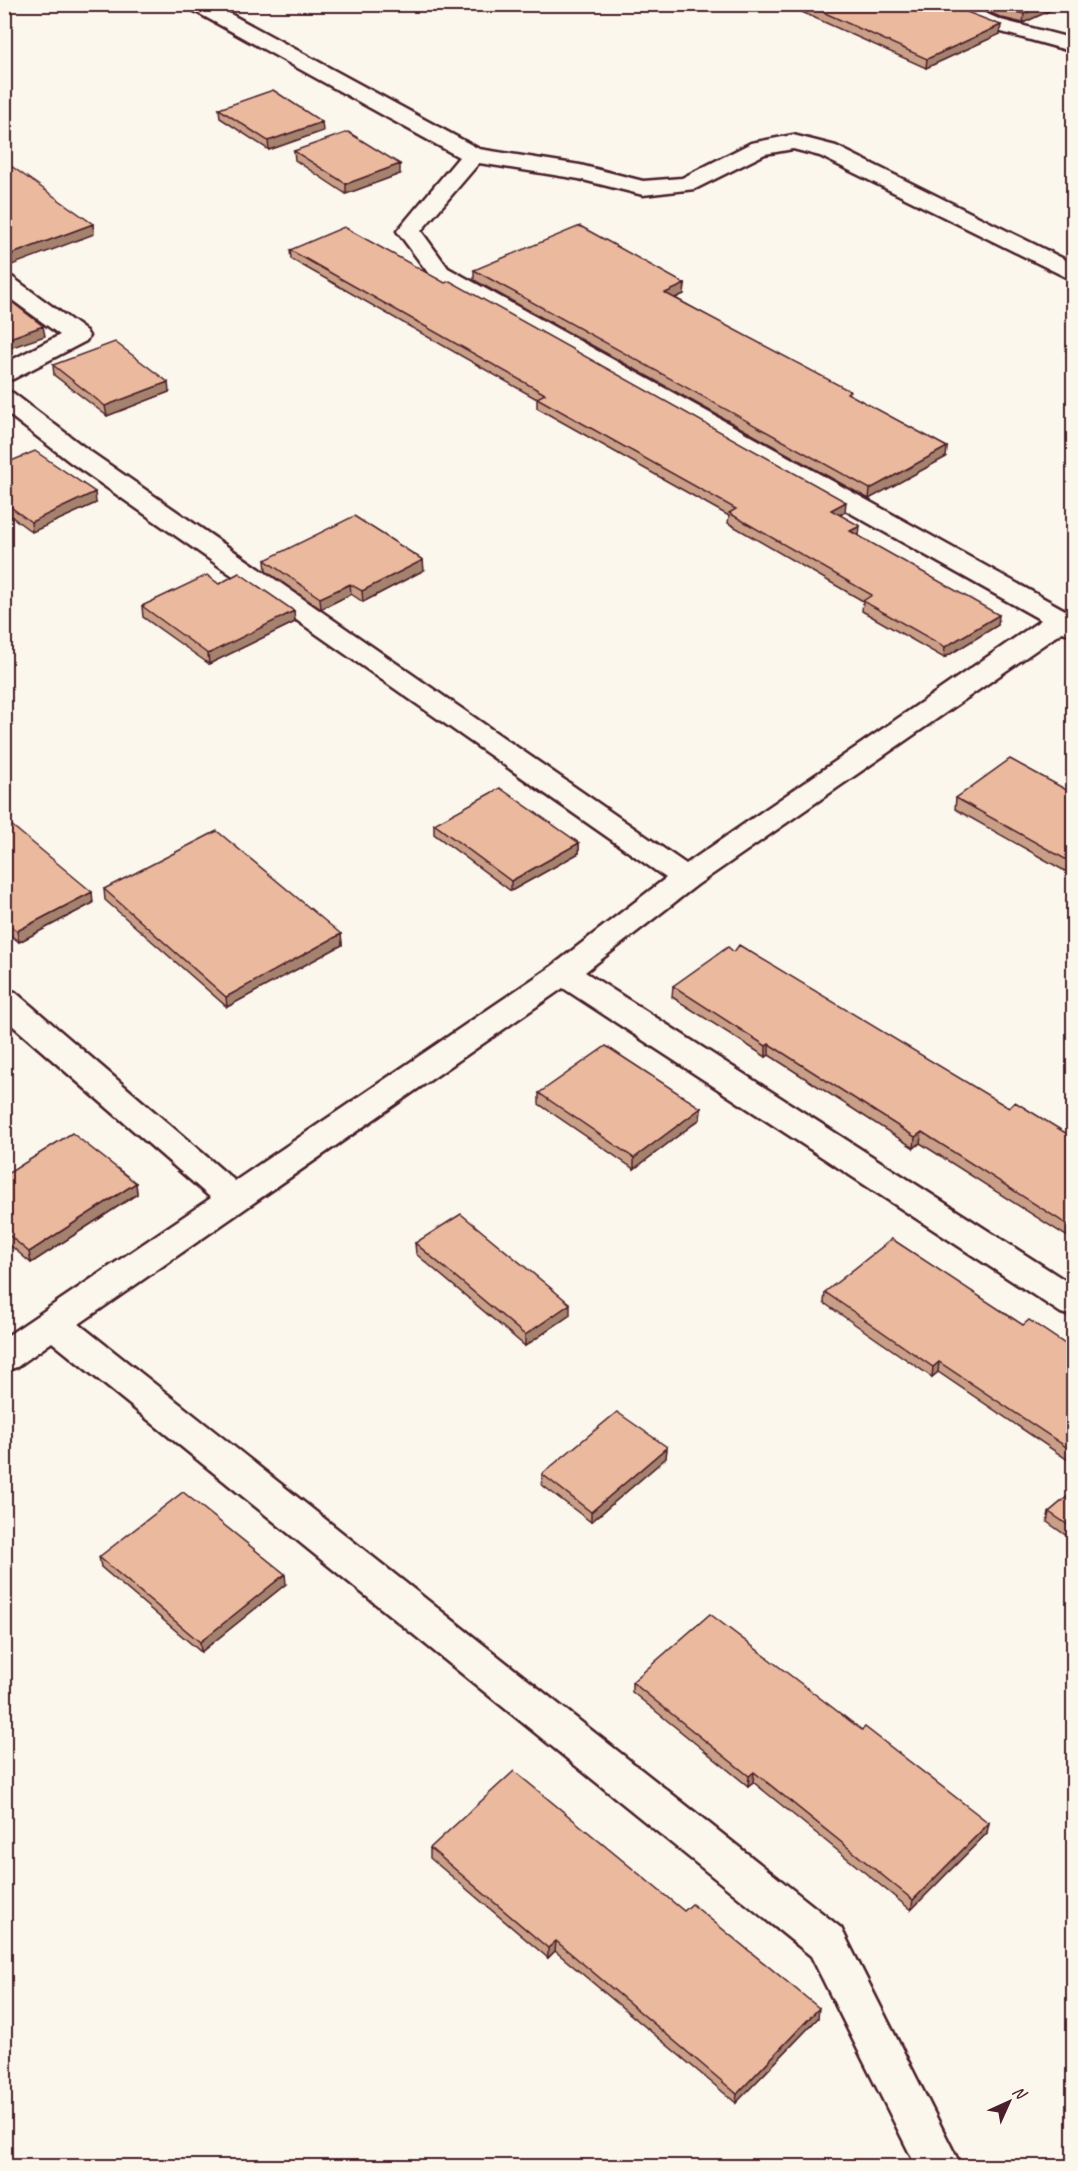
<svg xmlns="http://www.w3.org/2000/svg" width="1078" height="2171" font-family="Caveat,sans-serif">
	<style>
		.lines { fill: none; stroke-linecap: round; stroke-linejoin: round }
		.street-casing { stroke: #4a1f2b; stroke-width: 5 }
		.street { fill: #fbf7ec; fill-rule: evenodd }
		.wall { fill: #ca9f87; stroke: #4a1f2b; stroke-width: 1.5 }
		.shaded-wall { fill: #a4826e; stroke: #4a1f2b; stroke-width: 1.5 }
		.building { fill: #ebb99d; stroke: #4a1f2b; stroke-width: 1.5 }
	</style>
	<rect width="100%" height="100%" fill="#fbf7ec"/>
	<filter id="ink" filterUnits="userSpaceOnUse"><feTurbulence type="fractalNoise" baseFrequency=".0167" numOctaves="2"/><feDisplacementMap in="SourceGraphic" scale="12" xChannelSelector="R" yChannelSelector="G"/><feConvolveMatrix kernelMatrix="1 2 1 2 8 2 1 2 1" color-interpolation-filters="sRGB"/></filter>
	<g filter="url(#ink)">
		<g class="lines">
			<g class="street-casing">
				<path id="street" d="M186,4H212L479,149L580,165L643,181L682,178L751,143L793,135L836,146L1074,264V281L820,156L793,149L765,154L695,189L643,195L579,179L479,163L421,231L448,268L1074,615V635L1062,632L697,885L585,972L1074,1286V1317L1061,1313L563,988L79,1324L841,1928L961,2166H916L811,1956L52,1342L17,1367L4,1371V1338L211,1198L4,1018V989L15,992L235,1181L552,966L666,878L70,462L4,411V391L13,393L88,450L686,864L1041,620L432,278L397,231L459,157L189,8Z
					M934,4H964L1001,20L1074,39V52L987,28L937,8Z
					M4,275L12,277L86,331L89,336L86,341L13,379L4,381V364L60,335L4,294Z"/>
			</g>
			<use href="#street" class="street"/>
		</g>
		<path class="wall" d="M784,4H946L1000,34L926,68Z
			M971,4H1064L1023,23L1002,18Z
			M219,109L323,131L269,150L220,118Z
			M294,151L400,174L346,194L295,160Z
			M1074,177V192L1067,189L1068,179Z
			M290,250L845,512L840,515L859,536L998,625L944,658L862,611L863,601L728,523L729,516L537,408V399L291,259Z
			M474,270L685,284L684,294L675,298L850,395L947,447L946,457L869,499L474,280Z
			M53,365L169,392L107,416L54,375Z
			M4,464L96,503L32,532L4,511Z
			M265,560L424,570L363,602L351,594L321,609L266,571Z
			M219,584L294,611L295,622L209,664L143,617L142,606Z
			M1074,794V879L1072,878V875L955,809L956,798Z
			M4,819L93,903L19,942L4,930Z
			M434,824L579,843V853L511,891L434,834Z
			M104,889L341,934L342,945L227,1007L105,900Z
			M734,952L1009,1108L1074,1138V1241L920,1143L914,1148L769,1055L766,1057L672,997L673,986Z
			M539,1093L701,1108L700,1119L634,1169L539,1104Z
			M4,1176L136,1183L137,1194L31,1263L4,1240Z
			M415,1243L570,1315L525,1346L416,1254Z
			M825,1292L1023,1325L1074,1350V1464L938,1372L932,1377L824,1303Z
			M667,1447L666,1458L591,1522L542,1485V1474Z
			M1074,1491V1541L1047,1522L1049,1512Z
			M99,1557L286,1584L201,1652L101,1567Z
			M632,1682L987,1833L911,1910L753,1782L748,1786L632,1692Z
			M430,1848L818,2018L736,2103L555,1951L548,1958L430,1858Z"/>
		<path class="shaded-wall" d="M1046,4H1064L1023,23L1024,14Z
			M1001,25L1000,34L926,68L927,59Z
			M322,122L323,131L269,150L268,141Z
			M400,164V174L346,194V184Z
			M93,224L94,234L4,268V257Z
			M685,284L684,294L665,302V293Z
			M43,326L45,336L4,350V340Z
			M168,382L169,392L107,416L105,406Z
			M947,447L946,457L869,499L870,489Z
			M95,492L96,503L32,532L31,522Z
			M846,502L845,512L830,520L831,510Z
			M860,526L859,536L850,531Z
			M423,560L424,570L363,602L362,591Z
			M350,584L351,594L321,609L320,598Z
			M294,611L295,622L209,664L208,654Z
			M999,615L998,625L944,658L945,647Z
			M579,843V853L511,891V881Z
			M92,892L93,903L19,942L17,931Z
			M341,934L342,945L227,1007L226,997Z
			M769,1044V1055L766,1057V1046Z
			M701,1108L700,1119L634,1169V1158Z
			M922,1132L920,1143L914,1148L915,1137Z
			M136,1183L137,1194L31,1263L29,1252Z
			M570,1304V1315L525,1346V1335Z
			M939,1362L938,1372L932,1377L933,1367Z
			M667,1447L666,1458L591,1522V1512Z
			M285,1574L286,1584L201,1652L200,1642Z
			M754,1772L753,1782L748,1786L749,1776Z
			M989,1823L987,1833L911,1910L913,1900Z
			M556,1941L555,1951L548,1958V1948Z
			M819,2008L818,2018L736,2103L737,2094Z"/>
		<path class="building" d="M805,4H946L1001,25L927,59Z
			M993,4H1046L1024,14L1003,9Z
			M273,90L322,122L268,141L219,109Z
			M348,132L400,164L346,184L294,151Z
			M4,161L93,224L4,257Z
			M1074,177V182L1068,179Z
			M580,226L685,284L665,293L850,391L847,393L947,447L870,489L474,270Z
			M344,227L445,283L450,281L846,502L831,510L860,526L850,531L999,615L945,647L863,601L872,595L729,513L736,509L537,398L545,394L290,250Z
			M4,296L43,326L4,340Z
			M115,342L168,382L105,406L53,365Z
			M35,451L95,492L31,522L4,502V464Z
			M354,516L423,560L362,591L350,584L320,598L265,560Z
			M239,573L294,611L208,654L142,606L207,575L219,584Z
			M1010,759L1074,794V864L956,798Z
			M500,788L579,843L511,881L434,824Z
			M4,819L92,892L17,931L4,921Z
			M217,831L341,934L226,997L104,889Z
			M739,945L1009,1108L1015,1102L1074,1138V1229L922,1132L915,1137L769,1044L766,1046L673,986L728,947L734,952Z
			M606,1046L701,1108L634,1158L539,1093Z
			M72,1133L136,1183L29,1252L4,1231V1176Z
			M461,1214L570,1304L525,1335L415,1243Z
			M892,1239L1023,1325L1029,1320L1074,1350V1452L939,1362L933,1367L825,1292Z
			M617,1412L667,1447L591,1512L542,1474Z
			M1074,1491V1529L1049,1512Z
			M183,1492L285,1574L200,1642L99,1557Z
			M710,1614L862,1730L865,1727L989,1823L913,1900L754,1772L749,1776L632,1682Z
			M514,1771L684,1911L692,1904L819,2008L737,2094L556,1941L548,1948L430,1848Z"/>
	</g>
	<rect width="1078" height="2171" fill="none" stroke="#fbf7ec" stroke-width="24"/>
	<rect x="12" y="12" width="1054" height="2147" fill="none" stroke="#4a1f2b" stroke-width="2" filter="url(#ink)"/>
	<g transform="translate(1009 2102) rotate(45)" stroke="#fbf7ec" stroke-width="4.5" paint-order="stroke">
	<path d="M0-4.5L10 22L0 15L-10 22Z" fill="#4a1f2b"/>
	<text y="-9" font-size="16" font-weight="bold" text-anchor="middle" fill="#4a1f2b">N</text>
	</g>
</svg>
